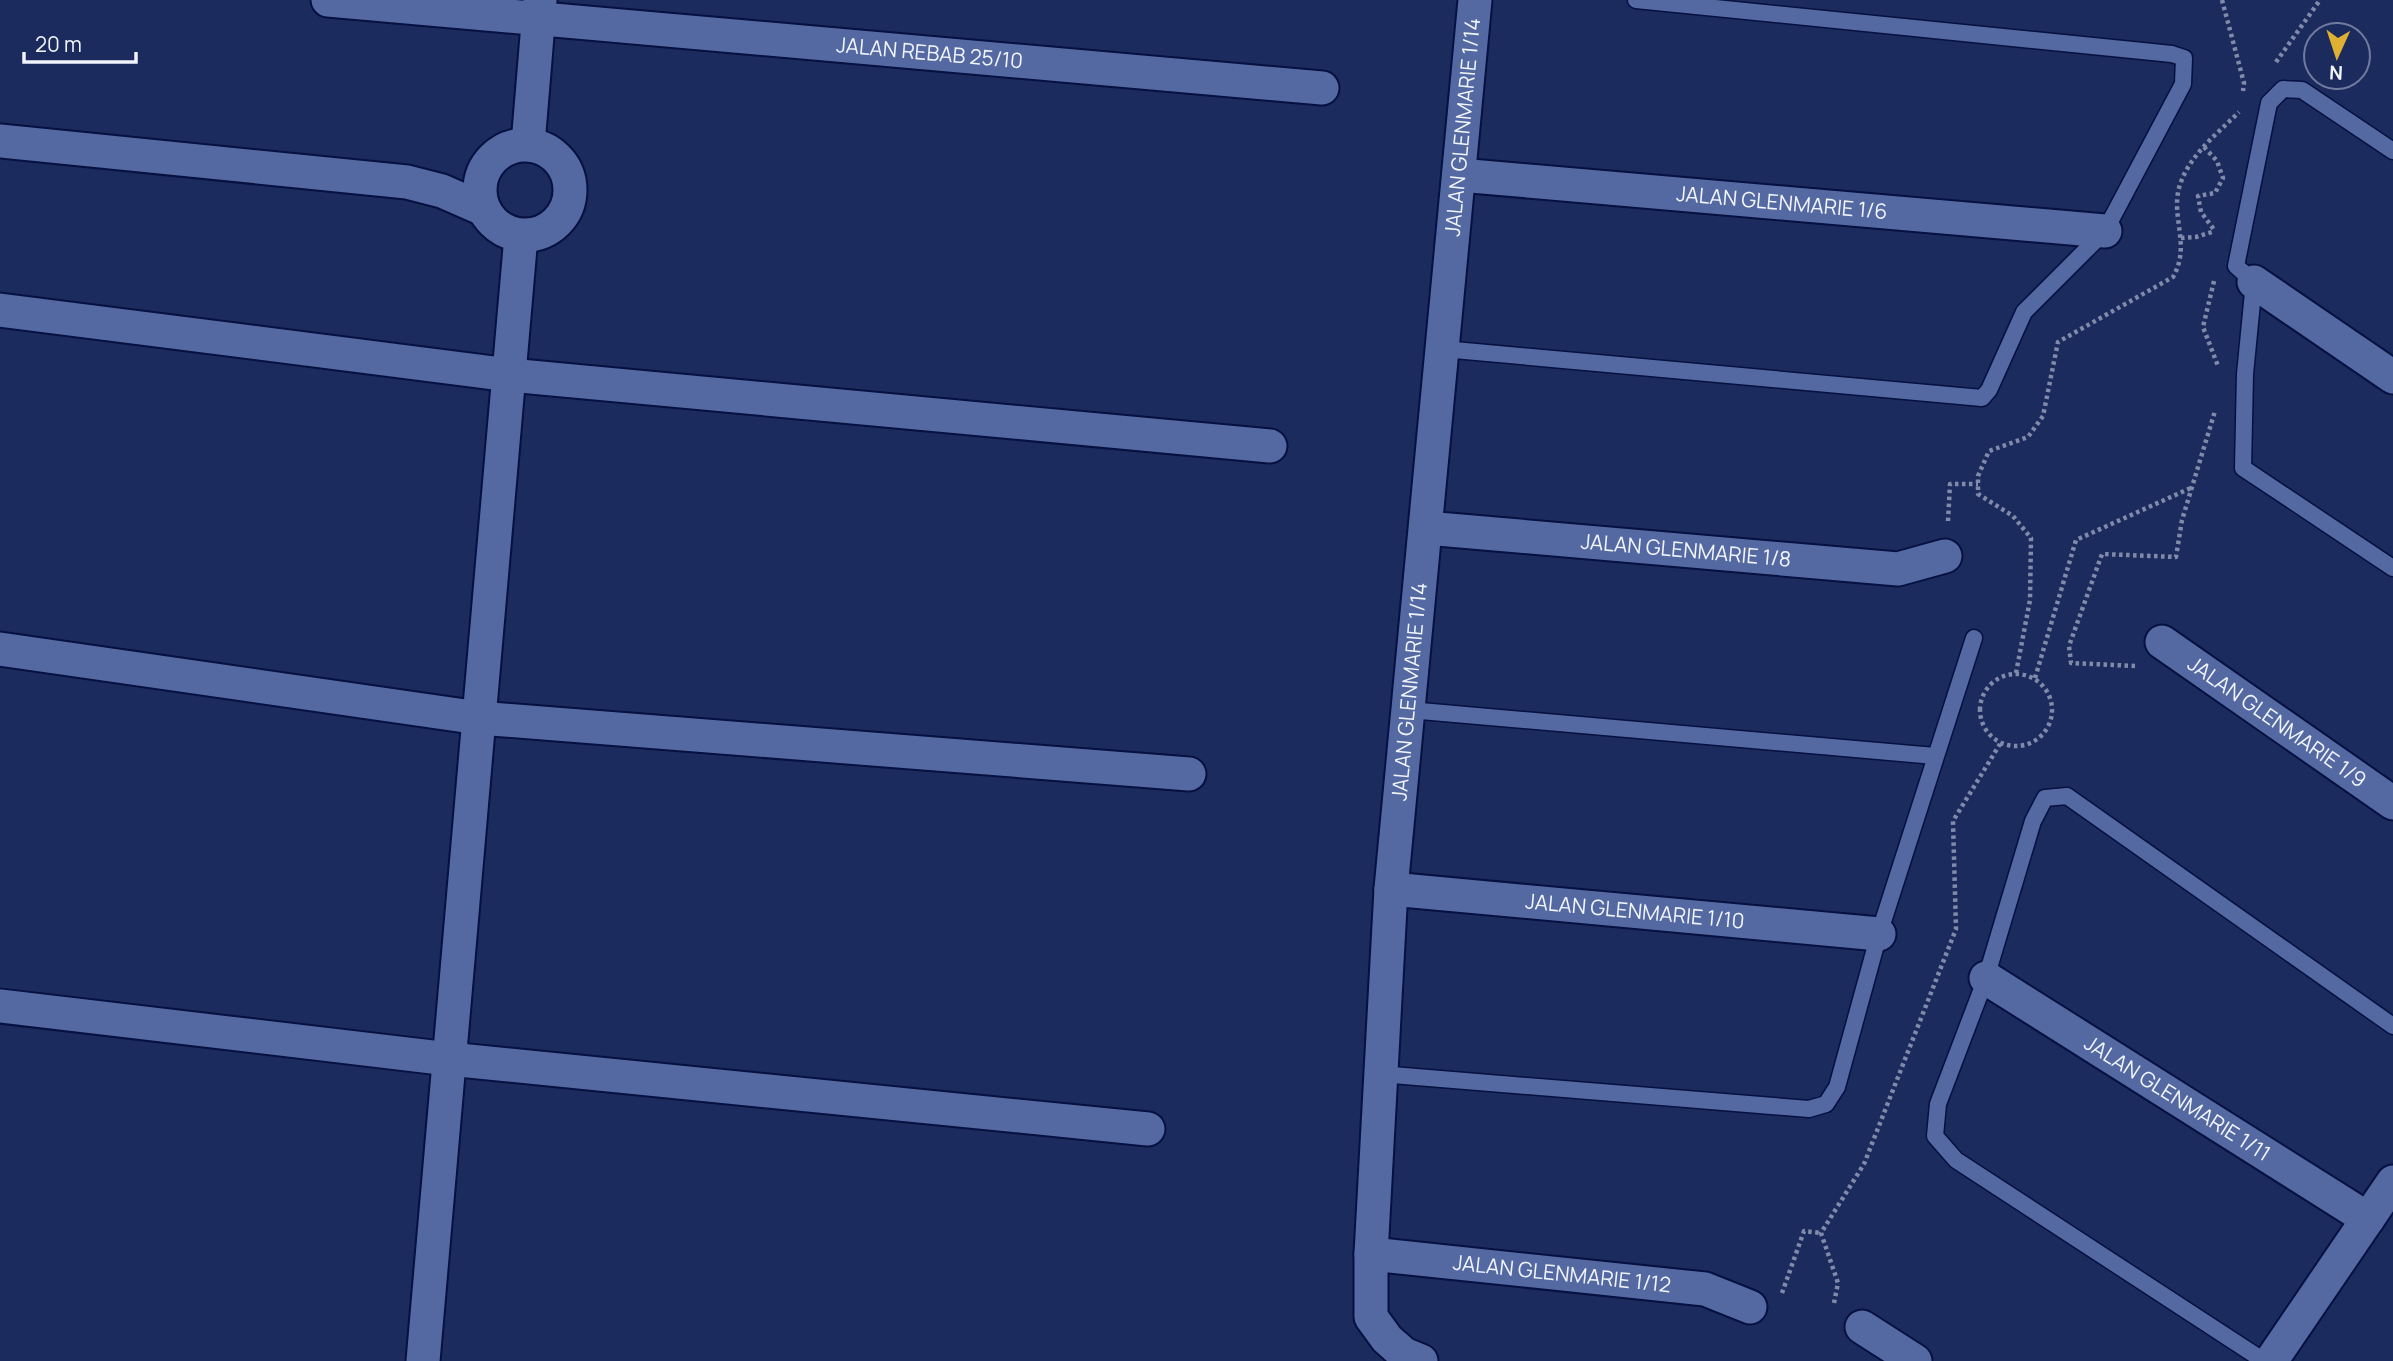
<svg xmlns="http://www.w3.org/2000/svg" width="2393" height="1361" font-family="Manrope,sans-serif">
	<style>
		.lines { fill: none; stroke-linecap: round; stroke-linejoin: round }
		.lane-casing { stroke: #061041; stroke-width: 19 }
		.street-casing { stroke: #061041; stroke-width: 37 }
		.path { stroke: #818ba9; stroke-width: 4.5; stroke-dasharray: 3.5 3.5; stroke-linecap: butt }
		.lane { stroke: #5469a1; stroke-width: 16 }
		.street { stroke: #5469a1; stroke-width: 33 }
		.labels { text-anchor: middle; stroke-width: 5; stroke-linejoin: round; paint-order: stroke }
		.street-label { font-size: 21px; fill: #f1f4fb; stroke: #1b2b5e }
	</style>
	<rect width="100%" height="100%" fill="#1b2b5e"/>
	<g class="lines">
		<g class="lane-casing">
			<path id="lane" d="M2393,151L2302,90L2283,89L2269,103L2236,266L2254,282L2245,374L2243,468L2393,568
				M1443,349L1982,398L1989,390L2024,312L2105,231L2183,84L2184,58L2172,54L1636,0
				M1409,710L1935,756
				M1380,1074L1809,1109L1826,1104L1837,1087L1879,934L1974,638
				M2264,1361L1956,1160L1935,1136L1938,1104L1986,978L2033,821L2045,798L2067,796L2393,1026"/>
		</g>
		<g class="street-casing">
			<g id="street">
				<path id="s1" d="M328,0L1322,88"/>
				<path d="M0,141L407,182L442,191L483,209"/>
				<path d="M528,144L540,0"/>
				<circle cx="525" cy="190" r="45"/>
				<path id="s2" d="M1459,175L2105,231"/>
				<path d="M2254,282L2393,377"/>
				<path d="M0,310L509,375L1270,446"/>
				<path id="s3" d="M1426,528L1898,569L1945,556"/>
				<path id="s4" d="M2162,642L2393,803"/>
				<path d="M0,649L479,718L1189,774"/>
				<path id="s5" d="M1391,889L1879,934"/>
				<path id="s6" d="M1986,978L2368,1219"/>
				<path d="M0,1006L449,1059L1148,1129"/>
				<path id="s7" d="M1371,1254L1705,1289L1750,1307"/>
				<path d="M1862,1327L1915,1361"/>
				<path d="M423,1361L521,236"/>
				<path id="s8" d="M1421,1361L1404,1354L1387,1339L1371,1317V1254L1391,889L1475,0"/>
				<path d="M2271,1361L2393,1182"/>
			</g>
		</g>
		<path class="path" d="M2222,0L2244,83L2243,91
			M2276,62L2320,0
			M2204,147L2217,161L2223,178L2215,193L2198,196L2201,212L2215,231
			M2181,238L2196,237L2215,231
			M2214,281L2203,327L2218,366
			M1948,521L1950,484H1978
			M2135,666L2071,663L2069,646L2102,554L2176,557L2182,520L2215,411
			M2016,673L2030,600L2031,538L2013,516L1978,494V476L1989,451L2028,437L2043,416L2058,342L2173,277C2191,246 2171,218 2179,188C2188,156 2216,135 2239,112
			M1980 710a36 36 0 1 1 72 0a36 36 0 1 1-72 0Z
			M2035,678L2076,540L2193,487
			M1782,1293L1804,1231L1821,1233
			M1834,1303L1838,1283L1821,1233L1864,1164L1956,929L1953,821L2000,744"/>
		<use href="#lane" class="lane"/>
		<use href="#street" class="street"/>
	</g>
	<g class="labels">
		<g class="street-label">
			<text dy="7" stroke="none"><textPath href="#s1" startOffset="604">JALAN REBAB 25/10</textPath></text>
			<text dy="7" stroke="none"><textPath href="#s8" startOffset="1262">JALAN GLENMARIE 1/14</textPath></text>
			<text dy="7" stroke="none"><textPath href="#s2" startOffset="324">JALAN GLENMARIE 1/6</textPath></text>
			<text dy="7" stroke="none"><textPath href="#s3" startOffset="261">JALAN GLENMARIE 1/8</textPath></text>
			<text dy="7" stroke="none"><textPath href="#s8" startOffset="695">JALAN GLENMARIE 1/14</textPath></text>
			<text dy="7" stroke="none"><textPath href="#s4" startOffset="140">JALAN GLENMARIE 1/9</textPath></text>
			<text dy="7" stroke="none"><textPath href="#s5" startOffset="245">JALAN GLENMARIE 1/10</textPath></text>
			<text dy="7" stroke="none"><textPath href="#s6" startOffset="226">JALAN GLENMARIE 1/11</textPath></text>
			<text dy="7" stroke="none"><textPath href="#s7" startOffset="192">JALAN GLENMARIE 1/12</textPath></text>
		</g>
	</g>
	<g transform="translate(2337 56) rotate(183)"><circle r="33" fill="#1b2b5e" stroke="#717b9d" stroke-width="2"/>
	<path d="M0-5L12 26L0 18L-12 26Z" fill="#deb133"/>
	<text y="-10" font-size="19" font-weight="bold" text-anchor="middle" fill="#f1f4fb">N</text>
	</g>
	<path d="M24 52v10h112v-10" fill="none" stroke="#f1f4fb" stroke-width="3.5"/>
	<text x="35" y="52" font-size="21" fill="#f1f4fb" stroke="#1b2b5e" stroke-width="5" paint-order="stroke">20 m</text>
</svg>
